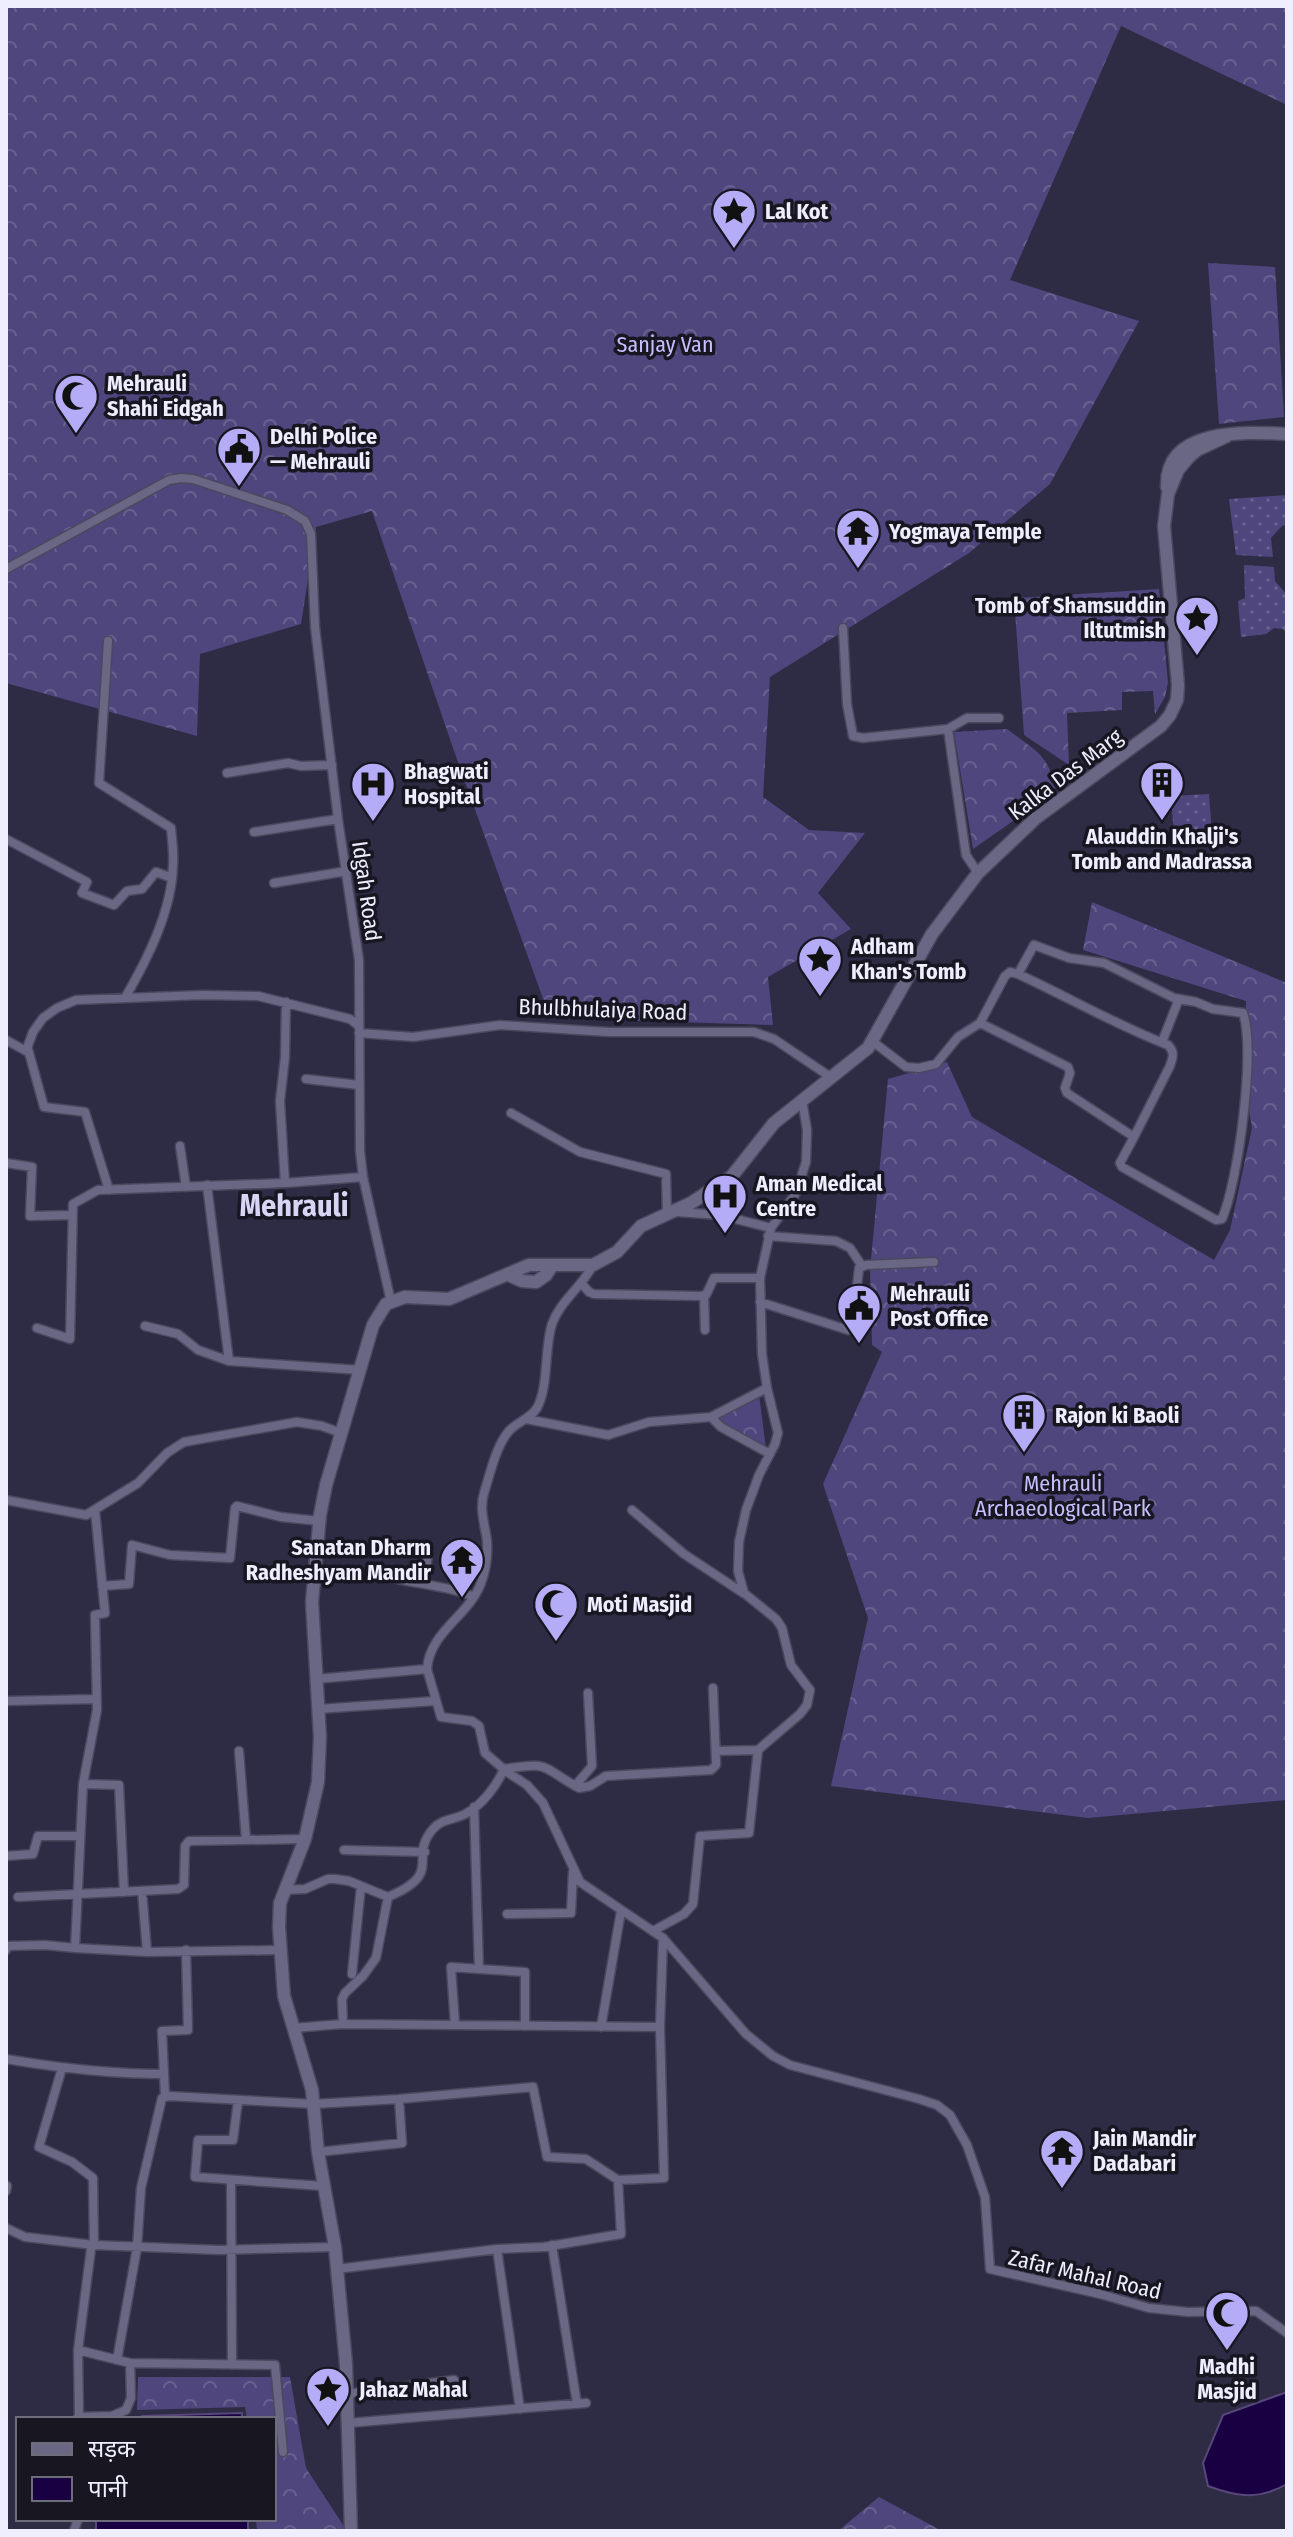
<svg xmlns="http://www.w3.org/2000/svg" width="1293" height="2537" font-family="'Fira Sans Condensed','Noto Sans Devanagari',sans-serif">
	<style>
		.grass { fill: url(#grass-dots) }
		.forest { fill: url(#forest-crowns) }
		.water { fill: #180043; stroke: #58477b; stroke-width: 2 }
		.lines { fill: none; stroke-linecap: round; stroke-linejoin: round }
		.street-casing { stroke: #4b485e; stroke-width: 11 }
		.secondary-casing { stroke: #4b485e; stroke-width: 15 }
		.street { stroke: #6a6784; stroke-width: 8 }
		.secondary { stroke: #6a6784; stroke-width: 12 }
		.labels { text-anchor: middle; stroke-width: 7; stroke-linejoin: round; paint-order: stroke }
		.poi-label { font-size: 22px; font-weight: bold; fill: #efeeff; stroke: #171621; text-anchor: start }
		.park-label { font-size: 22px; fill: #c6bfff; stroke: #171621 }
		.street-label { font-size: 22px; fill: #efeeff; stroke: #171621 }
		.district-label { font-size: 30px; font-weight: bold; fill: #d7d4f5; stroke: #171621 }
	</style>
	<defs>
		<pattern id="grass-dots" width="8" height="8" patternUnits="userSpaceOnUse" patternTransform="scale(2)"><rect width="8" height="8" fill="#4f467d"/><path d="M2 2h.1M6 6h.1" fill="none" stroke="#696190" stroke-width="1.8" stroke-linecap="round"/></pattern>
		<pattern id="forest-crowns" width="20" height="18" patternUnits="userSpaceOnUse" patternTransform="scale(2)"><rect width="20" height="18" fill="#4f467d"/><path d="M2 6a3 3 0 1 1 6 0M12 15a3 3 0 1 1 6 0" fill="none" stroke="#696190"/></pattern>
	</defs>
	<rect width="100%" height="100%" fill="#2e2b45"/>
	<path class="grass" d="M1287,495V525L1282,526L1271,538L1273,557L1236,555L1229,499Z
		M1244,565L1274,567L1275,581L1287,595V634L1283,629L1274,628L1266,634L1241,637L1238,601L1245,598Z
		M1209,794L1212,835L1174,836L1171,796Z"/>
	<path class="forest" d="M6,6H1287V105L1121,26L1010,280L1139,321L1050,484L969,553L770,677L763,797L809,830L865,833L818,893L851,929L768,977L773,1025L550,1018L454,751L372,511L316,527L301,624L200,654L197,736L6,683Z
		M1208,263L1275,267L1284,417L1219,424Z
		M1159,589L1168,682L1165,697L1155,714L1153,691L1122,692V710L1067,713L1069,765L1024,735L1014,598Z
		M1007,729C1036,751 1048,753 1056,791L973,849L954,732Z
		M1092,902L1287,983V1800L1088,1818L831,1786L868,1618L823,1484L882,1352L872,1345L870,1270L888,1079L947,1062L972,1117L1214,1260L1230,1230L1252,1128L1244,1082L1246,1001L1083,950Z
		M759,1394L766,1449L716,1421L719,1413Z
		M138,2377H290L306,2468L345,2528L343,2531H257L256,2519H274V2419H247L245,2407L137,2410Z
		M879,2497L942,2531H838Z"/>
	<path class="water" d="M1287,2392V2484C1259,2500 1237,2497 1208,2486L1203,2463L1223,2415Z
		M242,2413V2419H139L142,2416Z
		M96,2519H248V2531H96Z"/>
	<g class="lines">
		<g class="street-casing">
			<path id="street" d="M6,569L169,480L181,478L193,479L287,510L305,521L311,534L315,627L338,819L359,960L360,1151L363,1177L391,1302
				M843,628L847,704L853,736L863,738L948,729L966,855L978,873
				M108,641L99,783L171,828C172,840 174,853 173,865C172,911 147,960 125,998
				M948,729L967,718H999
				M227,773L288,763L301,766L332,765
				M254,832L338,819
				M6,839L87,882L82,893L114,905L127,891L142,889L156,872L172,878
				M274,883L347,871
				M980,1023L1068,1067L1070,1073L1065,1088L1067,1093L1134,1137L1120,1163L1122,1167L1216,1220L1222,1219C1238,1182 1256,1050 1243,1013L1213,1009L1196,1002L1174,998L1104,963L1069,958L1034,945L1018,974
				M359,1033L413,1037L500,1025L608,1032H754L774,1039L832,1078
				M6,1040L26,1051L33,1032L43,1018L57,1008L76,1000L202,995L258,996L350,1019L359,1026
				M872,1041L906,1067L919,1068L936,1064L958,1037L980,1023L1005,976L1010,972L1018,974C1068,997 1116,1025 1168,1045C1175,1052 1173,1057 1170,1066L1134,1137
				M1162,1042L1179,999
				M28,1049L44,1107L85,1112L109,1190
				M306,1079L359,1085
				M511,1113L580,1152L666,1174L667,1214
				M180,1146L186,1187
				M6,1163L32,1167L30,1216L72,1215
				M285,1183L280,1101L285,1057L286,1002
				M207,1185L229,1361
				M677,1212L720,1215L771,1228
				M768,1236L836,1241L850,1248L862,1266
				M593,1265C582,1287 560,1301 552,1324C544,1349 549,1386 537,1408C530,1419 517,1422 509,1431C496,1446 490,1474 484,1493C479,1510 485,1524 487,1541C488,1555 486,1570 481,1583C469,1616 430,1631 427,1669L441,1717L472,1721L479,1726L485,1753L507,1772L527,1785L543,1803L580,1882L663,1938L746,2034L773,2056L790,2065L919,2099L937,2105L950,2115L967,2145L985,2197L990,2269L1100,2294L1149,2308L1188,2312L1256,2311L1287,2333
				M582,1284L589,1292L594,1294L700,1296L706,1295L714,1278H760
				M704,1295L705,1330
				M760,1302L848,1330L853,1323L859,1268L866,1265L934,1262
				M145,1326L178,1334L198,1350L229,1361L360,1370
				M37,1328L70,1339L73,1204L98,1190L285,1183L363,1177
				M711,1417L721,1427L770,1454
				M526,1419L608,1435L649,1422L711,1417L767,1388
				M6,1500L86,1515L138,1483L167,1453L184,1442L297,1422L322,1426L341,1433
				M95,1510L105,1613L95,1615L97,1710L83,1784L75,1948L147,1952L279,1950
				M632,1510L684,1554L743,1593
				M371,1572C405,1584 440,1583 474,1597
				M425,1584L428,1551
				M102,1586L129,1584L132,1545L170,1555L230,1558L235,1508L237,1506L281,1517L319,1521
				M316,1679L427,1669
				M6,1701L95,1699
				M318,1709L435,1701
				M239,1751L246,1839
				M716,1751L758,1750
				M83,1784L119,1785L124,1892
				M575,1786L592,1766L588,1693
				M474,1807L479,1969L525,1972V2026
				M344,1850L425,1852
				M6,1856L33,1854L38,1836H80
				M284,1890L305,1889L328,1879H335L349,1881L388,1897C446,1872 407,1859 433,1829C442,1818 456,1820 467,1813C483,1804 497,1785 504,1769C551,1761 541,1767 579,1788L590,1786L606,1776L711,1770L716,1765V1761L713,1688
				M142,1891L147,1952
				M18,1897L178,1889L184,1885L185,1846L189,1841L305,1839
				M507,1914L571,1913L573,1872
				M653,1931L684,1914L693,1904L700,1836L749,1833L758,1750L800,1714L807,1705L810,1690L791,1665L782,1628L776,1619L744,1593L738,1571L739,1542L746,1510L759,1475L775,1444L778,1433L767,1388L762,1354L760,1278L771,1228L796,1193L806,1162L807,1130L802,1100
				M6,1950L8,1946L45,1945L75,1948
				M352,1974L361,1886
				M343,2024L342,1999L345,1993L363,1976L376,1958L388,1897
				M455,2025L451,1967L479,1969
				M601,2027L621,1911
				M293,2028L343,2024L660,2027
				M6,2059C59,2068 111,2074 164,2074L165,2096
				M164,2074L162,2031L188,2030L186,1950
				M238,2101L233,2140H198L195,2177L323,2186
				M318,2152L402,2143L399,2099L533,2087L547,2157L586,2159L618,2180L621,2234L544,2247L497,2249L337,2269
				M231,2180L232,2365
				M618,2180L664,2178L660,2027L663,1938
				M6,2191L7,2186
				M6,2228L25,2237L94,2245L93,2178L72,2162L39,2147L62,2068
				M552,2245L577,2404
				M497,2249L520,2409
				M78,2350L130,2363L275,2365L283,2452
				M117,2360L137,2248L141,2188L162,2098L169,2096L314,2104L399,2099
				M347,2394L454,2380
				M78,2417L112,2416L126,2410L131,2398L130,2363
				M79,2419L78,2350L91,2249L94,2245L219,2250L335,2247
				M348,2423L586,2403
				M74,2531L78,2519"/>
		</g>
		<g class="secondary-casing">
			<path id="secondary" d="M1167,487C1165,427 1246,432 1287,434
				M509,1275L522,1281L536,1282L546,1275L552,1266
				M351,2531L346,2364L335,2247L318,2152L312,2090L284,1996L279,1927L280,1903L305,1839L318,1782L320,1737L312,1602L320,1515L326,1485L373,1325L386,1304L405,1297L449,1299L529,1265H593L617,1252L641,1226L691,1203L732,1176L774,1123L868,1048L932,934L978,873L1036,818L1161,726L1170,715L1177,700L1178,685L1164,526L1168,494L1178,470L1189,457L1197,450L1227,436"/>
		</g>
		<use href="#street" class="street"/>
		<use href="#secondary" class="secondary"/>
	</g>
	<defs>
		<g id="sight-pin" transform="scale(2.3)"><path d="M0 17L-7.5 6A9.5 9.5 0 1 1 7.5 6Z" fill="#b5acf8" stroke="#171621"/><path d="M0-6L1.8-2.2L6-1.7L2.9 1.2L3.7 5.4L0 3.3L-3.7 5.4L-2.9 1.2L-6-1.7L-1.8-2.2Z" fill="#111"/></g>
		<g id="mosque-pin" transform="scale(2.3)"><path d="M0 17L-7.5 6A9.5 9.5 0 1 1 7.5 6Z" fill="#b5acf8" stroke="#171621"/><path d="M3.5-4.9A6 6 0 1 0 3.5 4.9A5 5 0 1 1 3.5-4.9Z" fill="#111"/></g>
		<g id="civic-pin" transform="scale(2.3)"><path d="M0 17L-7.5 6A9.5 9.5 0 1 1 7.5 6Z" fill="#b5acf8" stroke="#171621"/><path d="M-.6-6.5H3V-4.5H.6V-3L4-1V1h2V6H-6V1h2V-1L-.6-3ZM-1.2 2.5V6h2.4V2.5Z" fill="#111"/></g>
		<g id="temple-pin" transform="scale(2.3)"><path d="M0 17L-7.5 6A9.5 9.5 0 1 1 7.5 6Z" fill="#b5acf8" stroke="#171621"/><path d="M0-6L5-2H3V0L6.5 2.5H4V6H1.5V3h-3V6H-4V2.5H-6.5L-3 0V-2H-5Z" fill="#111"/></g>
		<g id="building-pin" transform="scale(2.3)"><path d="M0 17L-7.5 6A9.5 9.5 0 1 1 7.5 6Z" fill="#b5acf8" stroke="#171621"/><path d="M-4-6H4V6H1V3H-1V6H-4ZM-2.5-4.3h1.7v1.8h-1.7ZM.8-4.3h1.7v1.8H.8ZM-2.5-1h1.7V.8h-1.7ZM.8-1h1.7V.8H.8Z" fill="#111"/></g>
		<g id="hospital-pin" transform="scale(2.3)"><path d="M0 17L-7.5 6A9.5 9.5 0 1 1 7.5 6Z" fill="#b5acf8" stroke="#171621"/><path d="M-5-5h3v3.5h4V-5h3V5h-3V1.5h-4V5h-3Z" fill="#111"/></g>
	</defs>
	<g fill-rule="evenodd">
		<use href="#sight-pin" x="734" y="211"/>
		<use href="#mosque-pin" x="76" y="396"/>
		<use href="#civic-pin" x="239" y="449"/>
		<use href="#temple-pin" x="858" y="531"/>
		<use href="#sight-pin" x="1197" y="618"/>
		<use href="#building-pin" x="1162" y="783"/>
		<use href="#hospital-pin" x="373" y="784"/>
		<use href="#sight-pin" x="820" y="959"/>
		<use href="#hospital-pin" x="725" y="1196"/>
		<use href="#civic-pin" x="859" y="1306"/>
		<use href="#building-pin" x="1024" y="1415"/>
		<use href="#temple-pin" x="462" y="1560"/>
		<use href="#mosque-pin" x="556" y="1604"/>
		<use href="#temple-pin" x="1062" y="2151"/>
		<use href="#mosque-pin" x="1227" y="2313"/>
		<use href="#sight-pin" x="328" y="2389"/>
	</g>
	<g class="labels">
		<g class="poi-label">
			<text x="765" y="219">Lal Kot</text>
			<text x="107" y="391">Mehrauli<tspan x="107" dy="25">Shahi Eidgah</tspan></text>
			<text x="270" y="444">Delhi Police<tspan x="270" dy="25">— Mehrauli</tspan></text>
			<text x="889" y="539">Yogmaya Temple</text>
			<text x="1166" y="613" text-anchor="end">Tomb of Shamsuddin<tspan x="1166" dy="25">Iltutmish</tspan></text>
			<text x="404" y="779">Bhagwati<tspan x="404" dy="25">Hospital</tspan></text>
			<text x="1162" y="844" text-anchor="middle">Alauddin Khalji's<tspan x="1162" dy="25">Tomb and Madrassa</tspan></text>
			<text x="851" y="954">Adham<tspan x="851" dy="25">Khan's Tomb</tspan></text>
			<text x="756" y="1191">Aman Medical<tspan x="756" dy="25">Centre</tspan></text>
			<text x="890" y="1301">Mehrauli<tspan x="890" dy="25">Post Office</tspan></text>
			<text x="1055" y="1423">Rajon ki Baoli</text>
			<text x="431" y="1555" text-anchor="end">Sanatan Dharm<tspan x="431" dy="25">Radheshyam Mandir</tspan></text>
			<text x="587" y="1612">Moti Masjid</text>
			<text x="1093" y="2146">Jain Mandir<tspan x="1093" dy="25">Dadabari</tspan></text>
			<text x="1227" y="2374" text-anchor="middle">Madhi<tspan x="1227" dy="25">Masjid</tspan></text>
			<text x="359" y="2397">Jahaz Mahal</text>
		</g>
		<g class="park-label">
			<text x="665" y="352">Sanjay Van</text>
			<text x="1063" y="1491">Mehrauli<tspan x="1063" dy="25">Archaeological Park</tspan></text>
		</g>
		<g class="street-label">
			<text transform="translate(1065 774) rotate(-37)" y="8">Kalka Das Marg</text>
			<text transform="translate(367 891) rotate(82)" y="8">Idgah Road</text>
			<text transform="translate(603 1009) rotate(2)" y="8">Bhulbhulaiya Road</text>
			<text transform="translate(1085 2274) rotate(13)" y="8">Zafar Mahal Road</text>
		</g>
		<g class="district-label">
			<text x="294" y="1216">Mehrauli</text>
		</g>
	</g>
	<rect width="1293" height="2537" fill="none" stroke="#efeeff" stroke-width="16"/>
	<rect x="16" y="2417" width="260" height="104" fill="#171621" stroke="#6d6c7a" stroke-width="2"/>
	<rect x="32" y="2443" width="40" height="12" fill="#6a6784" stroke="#6d6c7a" stroke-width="2"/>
	<text x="88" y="2457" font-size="24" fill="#efeeff">सड़क</text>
	<rect x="32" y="2477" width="40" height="24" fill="#180043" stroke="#6d6c7a" stroke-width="2"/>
	<text x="88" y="2497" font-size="24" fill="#efeeff">पानी</text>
</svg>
